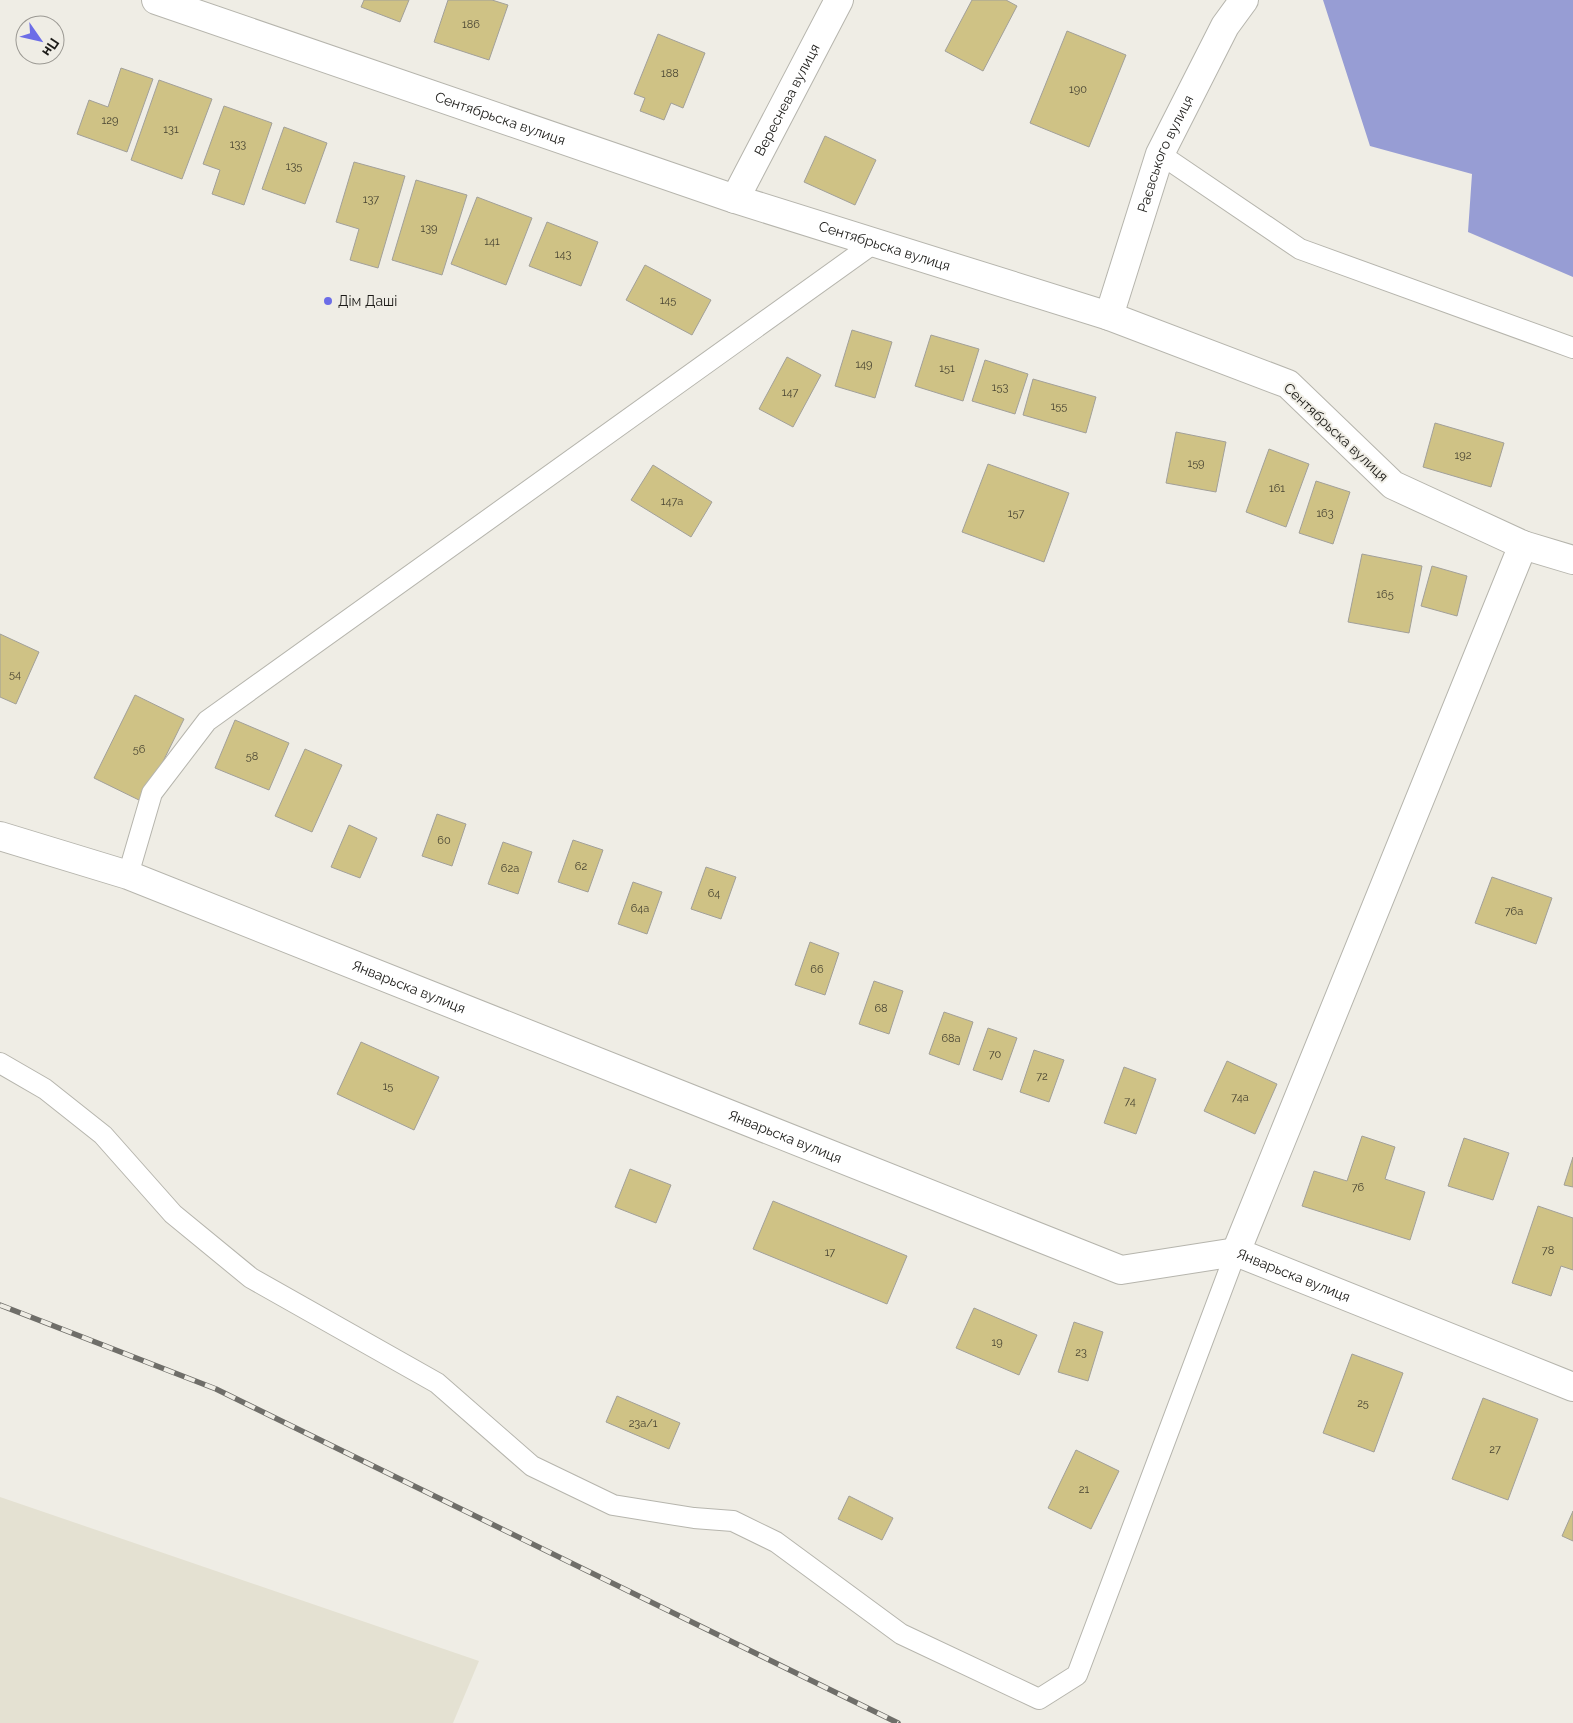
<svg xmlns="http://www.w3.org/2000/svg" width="1573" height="1723" font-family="Raleway,sans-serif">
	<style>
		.built { fill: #e4e1d2 }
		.water { fill: #979dd4 }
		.building { fill: #cfc285; stroke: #a2a099 }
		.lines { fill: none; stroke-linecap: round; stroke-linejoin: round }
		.service-casing { stroke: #b6b5ad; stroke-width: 22 }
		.minor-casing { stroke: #b6b5ad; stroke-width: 30 }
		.service { stroke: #fff; stroke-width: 20 }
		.minor { stroke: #fff; stroke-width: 28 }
		.rail-casing { stroke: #6f6e69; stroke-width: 5.5 }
		.rail { stroke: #efede5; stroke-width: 4; stroke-dasharray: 11; stroke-linecap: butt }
		.poi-dot { fill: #6c6de7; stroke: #efede5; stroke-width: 2 }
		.labels { text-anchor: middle; stroke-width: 4; stroke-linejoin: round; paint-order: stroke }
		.number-label { font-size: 11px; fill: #494533 }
		.street-label { font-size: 14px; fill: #1c1b18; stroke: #efede5 }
		.poi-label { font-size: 14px; fill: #1c1b18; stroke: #efede5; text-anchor: start }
	</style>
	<rect width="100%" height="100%" fill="#efede5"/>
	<path class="built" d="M0,1497L479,1661L453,1723H0Z"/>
	<path class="water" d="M1323,0H1573V277L1468,232L1472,174L1370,146Z"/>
	<path class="building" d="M364,0H409L400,22L361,7Z
		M448,0H492L508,5L489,60L434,42Z
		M972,0H1006L1017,6L983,71L945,51Z
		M1067,31L1126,55L1089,147L1030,123Z
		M658,34L705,53L683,108L671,103L664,120L640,111L645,98L634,94Z
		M121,68L153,79L127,152L77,134L89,100L108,107Z
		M159,80L212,99L182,179L131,160Z
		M224,106L272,123L244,205L212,194L220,170L203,164Z
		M284,127L327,143L305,204L262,189Z
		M825,136L876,160L855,205L804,182Z
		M354,162L405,176L378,268L350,260L359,229L336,222Z
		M416,180L467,195L442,275L392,260Z
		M477,197L532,218L506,285L451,264Z
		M547,222L598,242L581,286L529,266Z
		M645,265L711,300L692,335L626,300Z
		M852,330L892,342L875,398L835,386Z
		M931,335L979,349L963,401L915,386Z
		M787,357L821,375L793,427L759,409Z
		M985,360L1028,374L1015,414L972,401Z
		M1033,379L1096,397L1086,433L1023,415Z
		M1435,423L1504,443L1491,487L1423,467Z
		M1176,432L1226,442L1216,492L1166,483Z
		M1269,449L1309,464L1286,527L1246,512Z
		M988,464L1069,493L1044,562L962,532Z
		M653,465L712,502L691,537L631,500Z
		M1316,481L1350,492L1333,544L1299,533Z
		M1362,554L1422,566L1409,633L1348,622Z
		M1432,566L1467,576L1457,616L1421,606Z
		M0,634L39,652L16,704L0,697Z
		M135,695L184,719L143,802L94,778Z
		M235,720L289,743L269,790L215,768Z
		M305,749L342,765L312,832L275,816Z
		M437,814L466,824L452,866L422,856Z
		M349,825L377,838L360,878L331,867Z
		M573,840L603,850L588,892L558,882Z
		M503,842L532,852L518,894L488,884Z
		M706,867L736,877L721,919L691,909Z
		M1492,877L1552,898L1536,944L1475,923Z
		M633,882L662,892L647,934L618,924Z
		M810,942L839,953L825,995L795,985Z
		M874,981L903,991L889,1034L859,1024Z
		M944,1012L973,1022L959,1065L929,1054Z
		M988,1028L1017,1038L1002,1080L973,1070Z
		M361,1042L439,1077L414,1130L337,1094Z
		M1034,1050L1064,1060L1049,1102L1020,1092Z
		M1227,1061L1277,1084L1255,1134L1204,1111Z
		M1124,1067L1156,1079L1136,1134L1104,1123Z
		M1362,1136L1395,1147L1385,1179L1425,1192L1410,1240L1302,1206L1314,1171L1347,1181Z
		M1464,1138L1509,1153L1493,1200L1448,1186Z
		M1573,1157V1187L1564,1185Z
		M630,1169L671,1185L656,1223L615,1207Z
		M773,1201L907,1256L887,1304L753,1249Z
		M1538,1206L1573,1218V1270L1561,1266L1551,1296L1512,1283Z
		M974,1308L1037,1335L1019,1375L956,1348Z
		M1074,1322L1103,1332L1088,1381L1058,1372Z
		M1352,1354L1403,1373L1374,1452L1323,1433Z
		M617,1396L680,1423L669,1449L606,1422Z
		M1483,1398L1538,1419L1508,1500L1452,1479Z
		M1076,1450L1119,1471L1091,1529L1048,1508Z
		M849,1496L893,1518L882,1540L838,1519Z
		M1573,1511V1541L1562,1536Z"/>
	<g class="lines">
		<g class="service-casing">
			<path id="service" d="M1160,154L1300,249L1573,348
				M128,875L152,793L207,721L874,243
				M0,1063L45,1089L103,1135L173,1214L251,1278L437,1383L532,1466L613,1505L694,1518L733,1521L776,1542L901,1634L1039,1699L1077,1675L1236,1252"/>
		</g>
		<g class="minor-casing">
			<g id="minor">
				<path id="s1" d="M156,0L735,199L1109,316L1288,384L1393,485L1523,545L1573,560"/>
				<path id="s2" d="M735,199L839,0"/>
				<path id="s3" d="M1109,316L1160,154L1225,26L1244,0"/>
				<path id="s4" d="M0,836L128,875L1121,1270L1236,1252L1573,1387"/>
				<path d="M1236,1252L1523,545"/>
			</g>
		</g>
		<use href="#service" class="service"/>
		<use href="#minor" class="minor"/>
		<g class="rail-casing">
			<path id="rail" d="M0,1305L216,1389L898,1723"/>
		</g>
		<use href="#rail" class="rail"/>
	</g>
	<circle class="poi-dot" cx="328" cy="301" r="5"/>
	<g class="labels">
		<g class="number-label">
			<text x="471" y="28">186</text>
			<text x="670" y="77">188</text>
			<text x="1078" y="93">190</text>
			<text x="110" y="124">129</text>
			<text x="171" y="133">131</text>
			<text x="238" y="148">133</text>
			<text x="294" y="170">135</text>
			<text x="371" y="203">137</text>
			<text x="429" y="232">139</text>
			<text x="492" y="245">141</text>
			<text x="563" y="258">143</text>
			<text x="668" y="304">145</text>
			<text x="864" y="368">149</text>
			<text x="947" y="372">151</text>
			<text x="1000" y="391">153</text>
			<text x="790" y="396">147</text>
			<text x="1059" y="410">155</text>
			<text x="1463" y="459">192</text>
			<text x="1196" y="467">159</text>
			<text x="1277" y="492">161</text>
			<text x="672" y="505">147а</text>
			<text x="1016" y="517">157</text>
			<text x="1325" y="517">163</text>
			<text x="1385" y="598">165</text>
			<text x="15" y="678">54</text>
			<text x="139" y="753">56</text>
			<text x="252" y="760">58</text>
			<text x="444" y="844">60</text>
			<text x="581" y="870">62</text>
			<text x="510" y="872">62а</text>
			<text x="714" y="897">64</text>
			<text x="640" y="912">64а</text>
			<text x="1514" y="915">76а</text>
			<text x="817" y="973">66</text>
			<text x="881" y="1012">68</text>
			<text x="951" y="1042">68а</text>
			<text x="995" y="1058">70</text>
			<text x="1042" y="1080">72</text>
			<text x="388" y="1090">15</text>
			<text x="1240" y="1101">74а</text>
			<text x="1130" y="1105">74</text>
			<text x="1358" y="1191">76</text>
			<text x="1548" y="1254">78</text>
			<text x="830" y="1256">17</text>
			<text x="997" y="1346">19</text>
			<text x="1081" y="1356">23</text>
			<text x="1363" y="1407">25</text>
			<text x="643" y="1427">23а/1</text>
			<text x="1495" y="1453">27</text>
			<text x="1084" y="1493">21</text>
		</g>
		<g class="street-label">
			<text dy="5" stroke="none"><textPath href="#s2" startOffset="112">Вереснева вулиця</textPath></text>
			<text dy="5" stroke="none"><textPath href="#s1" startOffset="364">Сентябрьска вулиця</textPath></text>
			<text dy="5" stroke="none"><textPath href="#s3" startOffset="172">Раєвського вулиця</textPath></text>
			<text dy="5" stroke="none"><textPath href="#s1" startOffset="769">Сентябрьска вулиця</textPath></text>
			<text transform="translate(1336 432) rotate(43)" y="5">Сентябрьска вулиця</text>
			<text dy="5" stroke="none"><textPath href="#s4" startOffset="436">Январьска вулиця</textPath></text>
			<text dy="5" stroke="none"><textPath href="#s4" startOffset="841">Январьска вулиця</textPath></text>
			<text dy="5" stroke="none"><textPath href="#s4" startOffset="1381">Январьска вулиця</textPath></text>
		</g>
		<g class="poi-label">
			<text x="338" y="306">Дім Даші</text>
		</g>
	</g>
	<g transform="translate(40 40) rotate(124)"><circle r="24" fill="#efede5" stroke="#9b9993"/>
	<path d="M0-4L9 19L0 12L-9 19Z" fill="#6c6de7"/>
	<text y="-8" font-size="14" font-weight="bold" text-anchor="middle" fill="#1c1b18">Пн</text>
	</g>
</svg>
